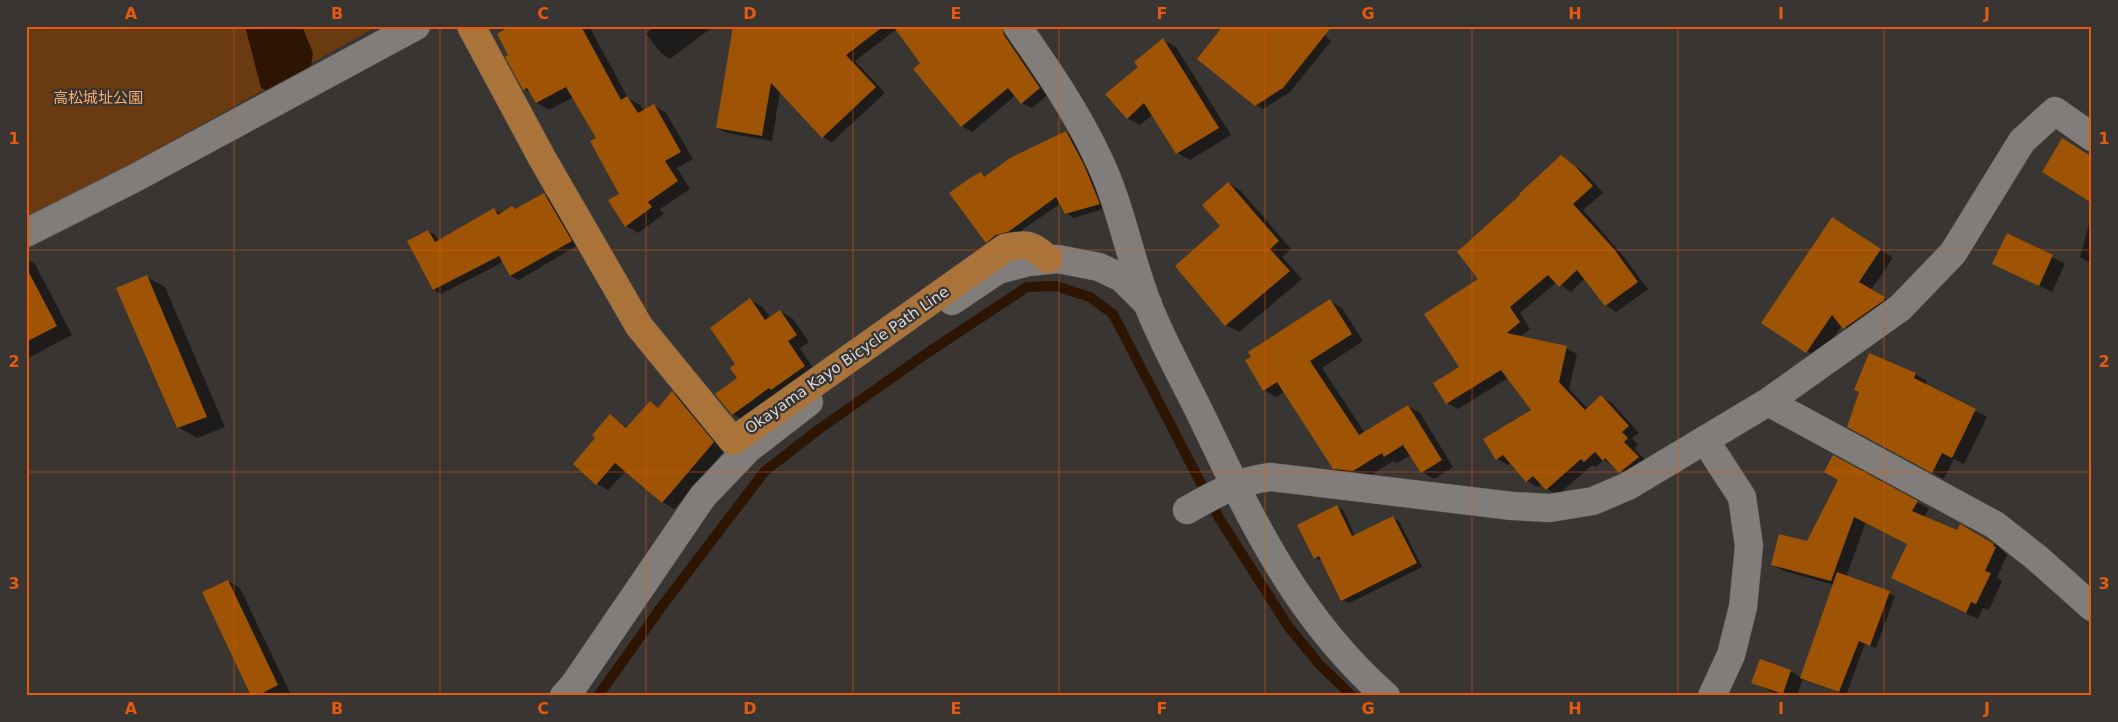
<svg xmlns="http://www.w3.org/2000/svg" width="2118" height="722" font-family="'DejaVu Sans','Noto Sans JP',sans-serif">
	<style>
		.green { fill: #6a3b11 }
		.water { fill: #2d1502 }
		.shadow { fill: #0007 }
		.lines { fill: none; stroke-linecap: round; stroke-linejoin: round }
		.stream { stroke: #2d1502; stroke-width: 10 }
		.building { fill: #9e5402 }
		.minor-casing { stroke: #545250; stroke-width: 29 }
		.major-casing { stroke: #545250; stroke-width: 29 }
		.minor { stroke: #807d7a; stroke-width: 28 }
		.major { stroke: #a9733a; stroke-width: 28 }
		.grid { fill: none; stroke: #e8590c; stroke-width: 1; stroke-opacity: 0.55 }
		.labels { text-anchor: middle; stroke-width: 4.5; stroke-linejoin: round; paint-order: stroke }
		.park-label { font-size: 15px; fill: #fcab6c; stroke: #383533 }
		.street-label { font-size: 15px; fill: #dcdbd9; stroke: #383533 }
		.neatline { fill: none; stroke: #e8590c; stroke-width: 2 }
		.grid-label { font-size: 16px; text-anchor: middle; font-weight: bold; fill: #e8590c }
	</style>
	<rect width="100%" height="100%" fill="#383533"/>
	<path class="green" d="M26,26H378L158,149L156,152L26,221Z"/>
	<path class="water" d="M245,26H302L313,53L311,66L266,90L261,88Z"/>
	<path class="shadow" d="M512,26H589L628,98L640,105L644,111L654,106L666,113L693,159L677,168L690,189L660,209L664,214L638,233L626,226L620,194L598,138L574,97L549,110L537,103L531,93L524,89L510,56Z
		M655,26H714L670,59L661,53L646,34Z
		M734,26H1006L1049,94L1032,108L1022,103L1016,95L972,132L962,126L922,63L897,29L855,61L885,93L832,142L823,137L780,91L772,141L727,133L717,128Z
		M1318,30L1331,41L1290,92L1263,109L1256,105Z
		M1163,40L1176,47L1231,135L1190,160L1177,153L1153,114L1140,125L1127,118L1140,67Z
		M1066,132L1074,137L1106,208L1074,218L1066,213L1061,203L1015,235L994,246L986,242L980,174L986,177Z
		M1562,156L1586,174L1603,193L1583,210L1624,257L1648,289L1616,312L1606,305L1585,278L1571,292L1557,282L1520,313L1530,329L1520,337L1566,348L1577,354L1569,389L1588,409L1602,397L1612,403L1639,433L1632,438L1638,445L1634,448L1649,464L1631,478L1604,460L1596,467L1592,465L1558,495L1547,489L1542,483L1538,487L1527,481L1511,463L1508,465L1497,459L1533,410L1508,378L1458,409L1447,403L1461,367L1479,279Z
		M1228,183L1241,191L1291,249L1282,257L1302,279L1239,332L1226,325L1222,226Z
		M544,195L552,199L578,245L519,280L511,276L503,262L441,294L434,290L428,231L435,235L439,241L494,210L502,214L512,207L516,209Z
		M2092,213V264L2080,257Z
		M1845,225L1893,258L1871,290L1897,305L1857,335L1842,325L1819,359L1763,322Z
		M2008,235L2065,264L2052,292L1994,264Z
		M26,258L35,264L72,335L26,359Z
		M147,277L165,287L225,427L197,438L178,427Z
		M750,300L763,307L770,318L780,311L793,319L809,342L800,348L817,374L745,421L732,414L739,378L737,364Z
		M1330,301L1342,308L1363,341L1322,368L1365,433L1408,406L1420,413L1453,467L1434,479L1422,472L1411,455L1397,463L1393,461L1366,478L1346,475L1333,468L1284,392L1276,397L1264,390Z
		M1915,374L1927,381L1925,386L1987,417L1964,464L1954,459L1944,479L1860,433Z
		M673,393L684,400L725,450L674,509L662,502L626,471L608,490L597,484V438L611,416L628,428L650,403L659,408Z
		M1839,480L1917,502L1929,509L1924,517L1958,531L1986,539L1998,546L2007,555L1997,578L2002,581L1989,610L1983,608L1978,619L1904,584L1908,544L1866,522L1846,577L1895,596L1876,648L1865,644L1846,695L1803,678L1797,696H1783L1766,689L1753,682L1790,671L1802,678L1834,585L1784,571L1772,565L1808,543Z
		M1336,507L1343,510L1355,536L1393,518L1399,521L1422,567L1349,603L1342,600L1323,561L1315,558Z
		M228,581L240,588L290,693L284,696H252Z"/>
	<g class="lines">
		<path class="stream" d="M598,696L662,606L765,471L818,430L930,351L1027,287L1056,286L1090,297L1113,314L1219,518L1288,626L1319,664L1352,696"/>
	</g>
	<path class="building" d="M510,26H581L621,100L627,96L638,113L654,104L681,152L665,161L678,181L648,202L652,207L625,227L608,200L619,194L590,141L596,138L566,87L536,103L527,88L523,90L505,57L508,55L497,34Z
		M733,26H884L846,55L876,87L822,138L771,83L762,136L716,128Z
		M893,26H1002L1004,35L1040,88L1021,104L1008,88L961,127L913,69L920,63Z
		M1223,26H1332L1283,88L1255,106L1197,59Z
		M1163,38L1219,128L1176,154L1144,103L1127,119L1105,94L1138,67L1134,62Z
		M1066,131L1084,165L1100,204L1065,214L1056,197L1008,232L996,235L986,243L949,193L970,178L981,172L984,177L1010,158Z
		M2062,138L2092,157V203L2042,172Z
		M1561,155L1575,166L1593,186L1573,204L1614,249L1638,282L1605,306L1577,270L1559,287L1548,275L1510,307L1520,322L1507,333L1567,346L1559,382L1585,410L1601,395L1629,426L1622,432L1628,438L1624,442L1639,457L1619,473L1605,458L1603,461L1595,452L1584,462L1581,459L1546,490L1533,476L1526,482L1503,455L1496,460L1483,439L1531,410L1501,370L1446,404L1433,383L1459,367L1424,314L1478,279L1457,252L1520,195L1519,194Z
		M1228,182L1279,241L1270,249L1290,271L1225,326L1175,266L1220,226L1202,205Z
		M544,193L572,241L510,276L499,256L433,290L407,241L428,230L435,242L494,208L498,215L512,206L515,209Z
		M1832,217L1881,249L1859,282L1885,297L1883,301L1843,329L1832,315L1806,353L1761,323Z
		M2007,233L2053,255L2039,286L1992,264Z
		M26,267L57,326L26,342Z
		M147,275L207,417L177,428L116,288Z
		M750,298L765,320L780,310L797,335L788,341L805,366L771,390L769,388L732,415L715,394L737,378L730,368L735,364L710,328Z
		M1330,299L1352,334L1310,361L1359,435L1408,405L1442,460L1421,473L1403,445L1384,457L1382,453L1353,471L1333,469L1277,382L1263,391L1245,360L1251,357L1248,352Z
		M1869,353L1916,373L1914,378L1976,409L1952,458L1942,453L1932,473L1847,427L1859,392L1854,390Z
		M672,391L714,442L662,503L615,463L596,485L573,464L595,438L592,435L610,414L626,428L650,401L658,408Z
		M1833,455L1918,501L1912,511L1957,530L1960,524L1994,544L1993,546L1996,547L1985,571L1991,573L1976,604L1971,602L1966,613L1891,578L1907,544L1854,517L1831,581L1771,565L1779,534L1807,541L1838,480L1824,472Z
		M1337,505L1352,536L1393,516L1417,563L1341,601L1319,556L1314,559L1297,525Z
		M1837,572L1890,591L1870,646L1859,641L1839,692L1800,678Z
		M228,580L278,685L257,696H251L202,592Z
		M1760,659L1791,670L1783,694L1751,683Z"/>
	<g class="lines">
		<g class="minor-casing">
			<path id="minor" d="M1017,26C1047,69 1076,111 1098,158C1121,205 1129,257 1148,305C1163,343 1184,380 1202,417C1251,520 1298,619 1386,696
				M26,233L133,179L416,26
				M952,301L998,270L1029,262L1058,259L1099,267L1122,278L1148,304
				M1768,402L1995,525L2037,558L2092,607
				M1705,440L1742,497L1749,546L1743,607L1731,655L1712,696
				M1187,510C1215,494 1238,481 1270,477L1512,506L1550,508L1593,501L1628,486L1768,402L1900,308L1953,253L2022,141L2055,111L2092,137
				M564,696L574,685L703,496L748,449L809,402"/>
		</g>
		<g class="major-casing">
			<path id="major" d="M471,26L542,158L639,326L733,441L1005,248C1027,243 1032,244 1048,259"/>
		</g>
		<use href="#minor" class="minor"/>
		<use href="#major" class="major"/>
	</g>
	<path class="grid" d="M234,26V696M440,26V696M646,26V696M853,26V696M1059,26V696M1265,26V696M1472,26V696M1678,26V696M1884,26V696M26,250H2092M26,472H2092"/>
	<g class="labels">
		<g class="park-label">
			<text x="98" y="103">高松城址公園</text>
		</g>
		<g class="street-label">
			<text transform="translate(847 360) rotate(-35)" y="5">Okayama Kayo Bicycle Path Line</text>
		</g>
	</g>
	<rect width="2118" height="722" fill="none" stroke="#383533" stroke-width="55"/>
	<rect x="28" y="28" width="2062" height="666" class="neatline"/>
	<g class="grid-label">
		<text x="131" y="19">A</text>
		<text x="337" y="19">B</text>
		<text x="543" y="19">C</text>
		<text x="750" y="19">D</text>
		<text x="956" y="19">E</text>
		<text x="1162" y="19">F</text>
		<text x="1368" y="19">G</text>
		<text x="1575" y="19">H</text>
		<text x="1781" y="19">I</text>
		<text x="1987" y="19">J</text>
		<text x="14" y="144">1</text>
		<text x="2104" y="144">1</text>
		<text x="14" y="367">2</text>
		<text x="2104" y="367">2</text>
		<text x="14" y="589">3</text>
		<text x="2104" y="589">3</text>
		<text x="131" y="714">A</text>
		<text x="337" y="714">B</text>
		<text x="543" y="714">C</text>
		<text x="750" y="714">D</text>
		<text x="956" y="714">E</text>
		<text x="1162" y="714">F</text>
		<text x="1368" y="714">G</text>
		<text x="1575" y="714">H</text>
		<text x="1781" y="714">I</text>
		<text x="1987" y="714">J</text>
	</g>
</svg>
